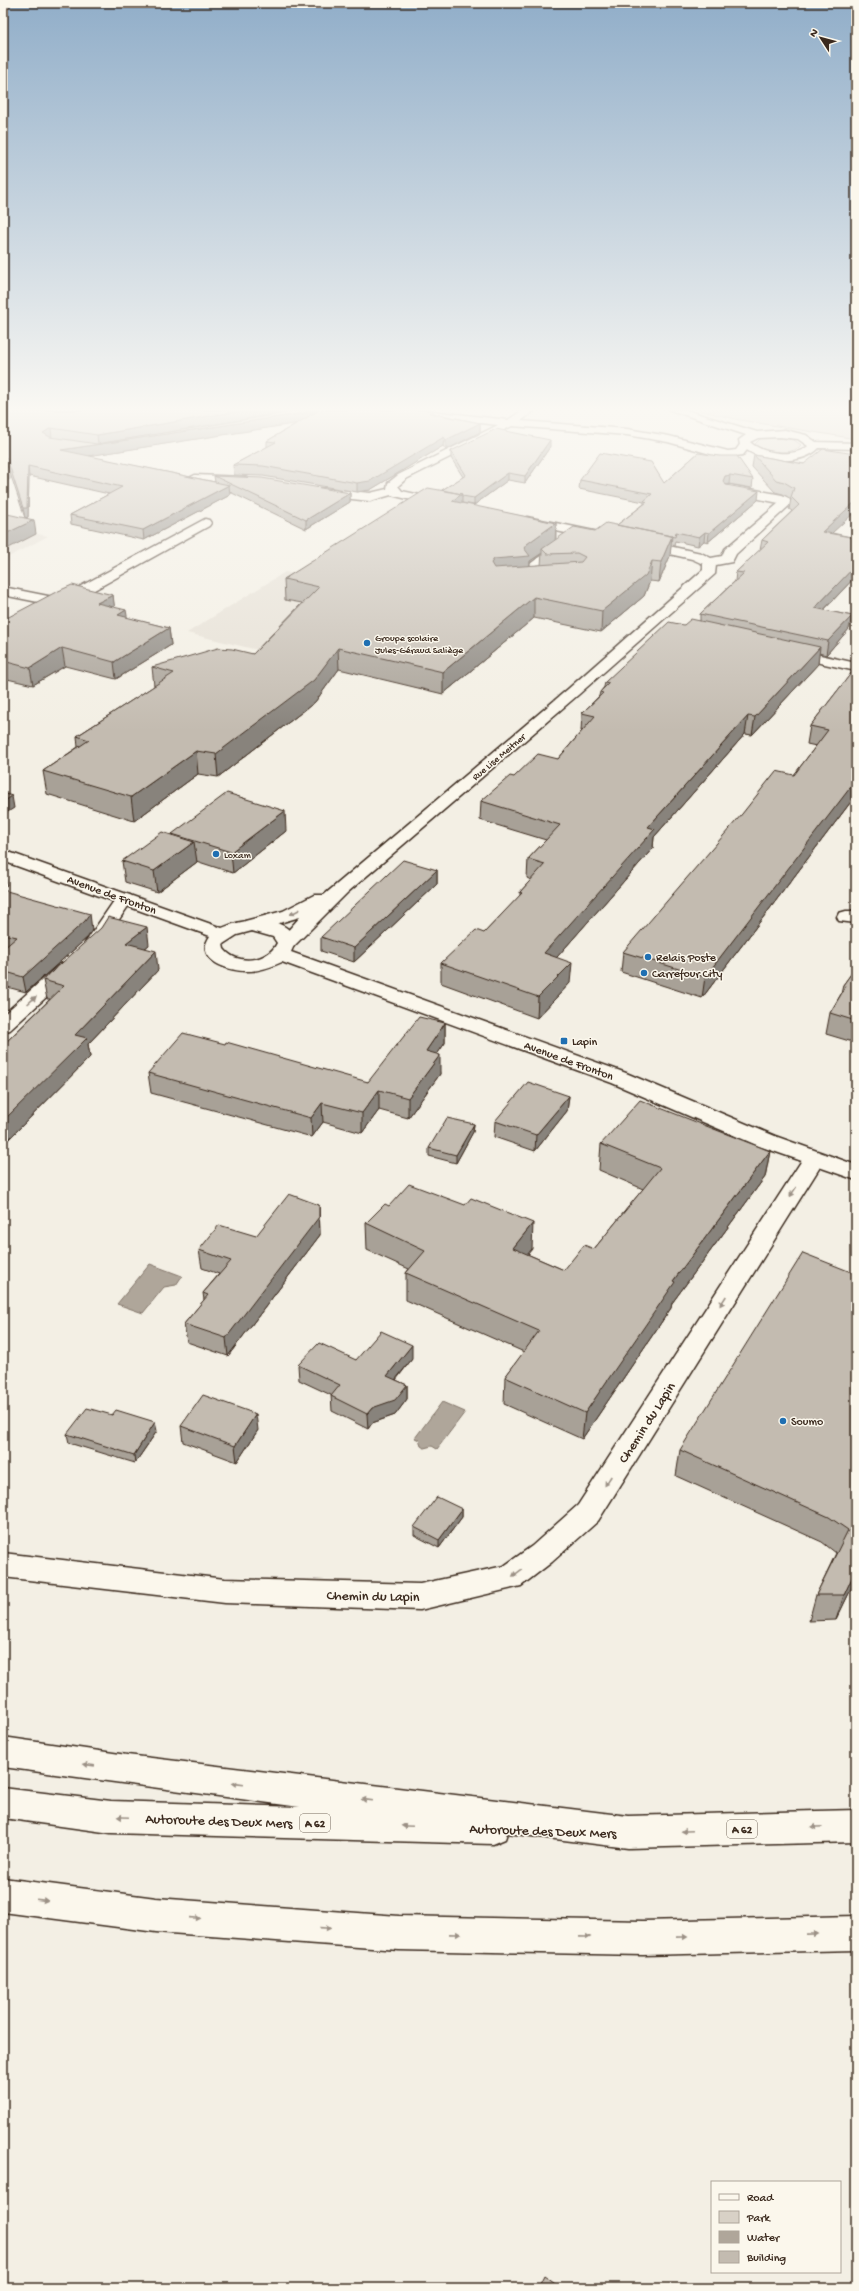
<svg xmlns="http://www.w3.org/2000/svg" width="859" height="2291" font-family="'Gochi Hand',sans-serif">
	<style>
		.built { fill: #e5dfd4 }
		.green { fill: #d8d1c6; stroke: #8a7e72 }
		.water { fill: #afa69a; stroke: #817468 }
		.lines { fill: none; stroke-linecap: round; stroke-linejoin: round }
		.stream { stroke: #817468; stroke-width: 5.5 }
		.street-casing { stroke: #3b2a1e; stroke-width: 3 }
		.secondary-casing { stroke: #3b2a1e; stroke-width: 3 }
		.highway-casing { stroke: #3b2a1e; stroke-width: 3 }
		.street { fill: #fbf7ec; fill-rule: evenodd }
		.secondary { fill: #fbf7ec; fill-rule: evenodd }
		.highway { fill: #fbf7ec; fill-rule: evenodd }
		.wall { fill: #a8a197; stroke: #3b2a1e; fill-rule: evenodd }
		.shaded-wall { fill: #88837b; stroke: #3b2a1e }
		.building { fill: #c3bbb0; stroke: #3b2a1e }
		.oneway { fill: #9b9085 }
		.poi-dot { fill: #1f6fb2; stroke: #fbf7ec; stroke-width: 1.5 }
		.labels { text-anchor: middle; stroke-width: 3; stroke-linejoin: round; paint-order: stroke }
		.far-poi-label { font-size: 10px; fill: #3b2a1e; stroke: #fbf7ec; text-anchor: start }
		.far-street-label { font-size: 10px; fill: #3b2a1e; stroke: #fbf7ec }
		.shield { fill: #fbf7ec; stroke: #75685c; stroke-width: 1 }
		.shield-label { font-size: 11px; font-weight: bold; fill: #3b2a1e }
		.street-label { font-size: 12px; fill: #3b2a1e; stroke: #fbf7ec }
		.poi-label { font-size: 12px; fill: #3b2a1e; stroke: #fbf7ec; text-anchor: start }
		.near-street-label { font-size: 14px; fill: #3b2a1e; stroke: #fbf7ec }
	</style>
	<rect width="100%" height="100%" fill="#f3efe4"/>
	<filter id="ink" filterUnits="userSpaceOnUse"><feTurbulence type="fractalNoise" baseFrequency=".025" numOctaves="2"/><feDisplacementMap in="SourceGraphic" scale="8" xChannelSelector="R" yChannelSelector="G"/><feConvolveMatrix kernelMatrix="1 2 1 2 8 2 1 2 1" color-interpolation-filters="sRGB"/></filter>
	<g filter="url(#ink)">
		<path class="built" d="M3,527L48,536L3,560Z
			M285,572L527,624L443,694L187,633Z"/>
		<path class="green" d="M698,410H856V439L740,420Z
			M771,437L794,440L801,445C793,456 764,453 755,444L761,438Z"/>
		<path class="water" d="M150,1264L182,1276L176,1285L164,1287L143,1313L117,1304Z
			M442,1402L465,1412L437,1449L432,1446L424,1448L421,1446L419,1440L415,1438Z"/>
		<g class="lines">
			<path class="stream" d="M3,480L24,470"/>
			<g class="street-casing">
				<path id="street" d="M389,410H423L508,420L523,410H535L521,421L627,429L669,436L728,451L736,450L741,443L745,442L751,445L743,455L728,457L714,455L668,442L627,435L512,426L406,479L398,486L402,491L444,500L446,503L444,506L440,507L391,495L370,501L316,495L314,492L316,489L320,488L370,493L387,489L388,483L398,475L498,425L394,413Z
					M195,475L245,477L251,480L245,483L191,480L189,478Z
					M730,485L782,495L789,498L791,504L736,554L732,562L716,565L715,574L578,695L348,892L293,947L286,949L279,947L277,943L300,917L252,931L245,929L243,925L245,921L283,911L314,895H324L568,689L703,570V564L692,559L637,547L635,544L637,541L641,540L701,553L711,558L722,556L725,549L779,503L726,492L724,489L726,486Z
					M527,517L599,532L605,536L599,540L523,524L521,521L523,518Z
					M205,519L209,520L211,523L209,526L78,599L53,605L3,595V587L53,597L68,593Z
					M565,539L571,543L569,546L539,569L548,580L541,584L536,583L525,568L561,540Z
					M789,648L856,663V671L784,655L782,652Z
					M124,894L130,895L133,899L103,943L101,947L94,949L87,947L85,943L118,895Z
					M846,911H856V923L839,921L837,917L839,913Z
					M67,962L74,964L77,968L74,972L10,1030L3,1032V1015L60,964Z
					M814,1152L822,1154L825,1159L598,1521L552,1562L521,1586L420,1610L225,1603L3,1577V1553L225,1579L420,1584L504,1566L532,1546L578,1505L806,1154Z"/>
			</g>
			<g class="secondary-casing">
				<path id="secondary" d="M670,410H686L757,432L785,430L806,435L816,442L856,443V449L819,448C801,467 758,462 740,445L739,440L746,435ZM780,437L798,439L808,446C795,458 762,454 750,442L758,438Z
					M3,850L222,928C240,920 271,915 288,929C291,932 293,939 295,943L291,952L626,1073L775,1136L856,1165V1180L759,1146L612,1083L282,962C271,967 260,971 248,971C230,972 193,960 210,936L3,861ZM252,931L273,937L277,943C268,962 237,966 224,949L223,944L237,935Z"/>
			</g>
			<g class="highway-casing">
				<path id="highway" d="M3,1737L127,1755L628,1816L856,1810V1842L628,1848L507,1833L505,1839L493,1844L111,1833L3,1818V1788L111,1801L300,1807L3,1767Z
					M3,1878L156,1898L399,1916L643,1921L856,1916V1950L643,1955L399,1950L156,1932L3,1912Z"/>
			</g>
			<use href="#street" class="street"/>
			<use href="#secondary" class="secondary"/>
			<use href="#highway" class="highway"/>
		</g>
		<path class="wall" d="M3,410H290L283,413L169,432L433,410V413L480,423V432L446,450L443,446L370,490L357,492L263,476L234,475L233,465L267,447V441L297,423L87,456L215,482L214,476L350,493V502L306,529L230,492V495L144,540L71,524L70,515L109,494L29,476L28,517L25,518L8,467L3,466Z
			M550,447L525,483L508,480L474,505L462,503V504L556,523V540L595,531L617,525L644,504V502L579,489L580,480L664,483L698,453L753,479L752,488L729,484L726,485L758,500L708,542L704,541L698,546L675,541L674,546L671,545L670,556L659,582L650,581L644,596L601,632L534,618L443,694L339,669L315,702L218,777L198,774L134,821L47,794L43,771L78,747L77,736L154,686L152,667L253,654L302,603L285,600L284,579L442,490L463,477L451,458V451ZM542,553L541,565L530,566V561Z
			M754,455L804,464L832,533L856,538V576L824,610L852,616L849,629L826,655L819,653L818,664L752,735L745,734L654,837L653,848L556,958L570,983L537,1018L441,983V963L484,933L520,896V892L531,880L527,878L528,859L546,840L480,820L481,801L514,777L558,759L582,731H581L582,713L599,696L600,692L604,687L605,682L684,625L700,621V614L735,581L736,572L760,550L762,540L792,511L789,509L791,499L783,494L775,492L752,467Z
			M113,595L114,607L127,618L169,628L171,645L116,679L65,666L33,685L3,678V620Z
			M856,667V791L851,799L850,803L702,998L621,972L623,952L794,775L816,746L807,744L810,726Z
			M286,831L233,873L196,861L197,862L157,892L125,882L122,861L172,835V834Z
			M437,870V884L354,962L321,951V937Z
			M3,890L92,930L88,937L26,992L3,986Z
			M149,945L145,948L158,970L88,1044L90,1057L3,1145V1045L50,999H47L43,980Z
			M856,967V1043L826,1034L830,1013L841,994L843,985Z
			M445,1023V1043L437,1054L440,1074L408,1118L379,1110L362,1133L323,1122L312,1137L151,1093L148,1073L368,1082Z
			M569,1096L567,1111L535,1151L494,1137L495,1121Z
			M474,1124L473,1132L456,1163L429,1156V1148Z
			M601,1144L770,1151L765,1177L672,1303L671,1308L582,1439L504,1404L505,1377L524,1352L406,1300V1273L409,1269L367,1250L366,1223L389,1206L532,1249L527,1254L564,1270L594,1249L643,1189L599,1170Z
			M319,1205L320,1235L228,1356L187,1342L184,1324L204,1300L203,1293L219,1274L202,1268L199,1250L256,1236Z
			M856,1274V1579L836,1620L809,1621L816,1595L836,1553L822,1542L676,1476L680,1450Z
			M412,1359L396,1380L407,1385V1399L395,1415L372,1423L368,1429L332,1411L331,1395L299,1380L298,1365L356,1360Z
			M181,1426L258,1430L237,1462L183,1442Z
			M157,1431L135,1463L69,1443L67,1434Z
			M462,1509V1517L439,1548L414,1535V1527Z"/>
		<path class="shaded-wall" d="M245,410H290L283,413L98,444L97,435Z
			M318,411L319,420L62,460L61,450Z
			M480,423V432L446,450V440Z
			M51,428L52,438L45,443L43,433Z
			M444,437L443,446L370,490L357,492V483Z
			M550,440V447L525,483V476Z
			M28,466L29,476L28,517L25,518L23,508Z
			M508,473V480L474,505V498Z
			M730,475L729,484L724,485L723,481L725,476Z
			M229,485L230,495L144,540L143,530Z
			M759,491L758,500L708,542L709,533Z
			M350,493V502L306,529V520Z
			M462,494V514L452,501Z
			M856,501V511L820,544L822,532Z
			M34,520L36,534L3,551V535Z
			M556,523L555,543L542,549V553L530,561L529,576L494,580L491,563L494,559L524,548L527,544Z
			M705,532L704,541L698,546L699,537Z
			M672,536L670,556L659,582L661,562Z
			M652,561L650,581L644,596L601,632L602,611Z
			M856,565V576L813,621L815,608Z
			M113,595L115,611L97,603Z
			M534,597V618L443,694V672Z
			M126,610L129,627L118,615Z
			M852,616L849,629L826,655L828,641Z
			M169,628L171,645L116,679L114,662Z
			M820,647L818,664L752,735L755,717Z
			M62,648L65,666L33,685L30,668Z
			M338,648L339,669L315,702L218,777L216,754Z
			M748,716L745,734L654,837L653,848L543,973L544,953L648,827Z
			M196,751L198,774L134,821L131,797Z
			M856,777V791L851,799L850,803L702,998L705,977Z
			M12,796L14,808L3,815V802Z
			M285,811L286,831L233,873L231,852Z
			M194,842L197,862L157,892L154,871Z
			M4,869L7,885L3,888V870Z
			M437,870V884L354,962V948Z
			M90,914L92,930L88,937L26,992L23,977Z
			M147,927L149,945L129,961L126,943Z
			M156,951L158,970L88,1044L90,1057L3,1145V1121L75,1035Z
			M572,963L570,983L537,1018L538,997Z
			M445,1023V1043L426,1070V1051Z
			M440,1055V1074L408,1118V1098Z
			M379,1090V1110L362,1133V1113Z
			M569,1096L567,1111L535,1151L536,1135Z
			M322,1103L323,1122L312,1137L311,1118Z
			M474,1124L473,1132L456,1163V1155Z
			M770,1151L765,1177L672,1303L671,1308L582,1439L585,1413L673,1281Z
			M319,1205L320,1235L228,1356L226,1338Z
			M533,1223L532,1249L511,1275L513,1248Z
			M412,1345V1359L387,1390V1376Z
			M407,1385V1399L395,1415L372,1423L368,1429L367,1414L372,1408Z
			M256,1414L258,1430L237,1462L235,1446Z
			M155,1422L157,1431L135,1463L134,1455Z
			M462,1509V1517L439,1548V1540Z
			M856,1569V1579L836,1620L844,1595Z"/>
		<path class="building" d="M3,410H245L97,435L51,428L43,433L50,437L97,444L286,413L291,410H433L429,413L480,423L446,440L444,437L370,481L357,483L263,466L233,465L276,442L267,441L318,411L61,450L229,485L143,530L70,515L122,487L28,466L27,508H23L7,458L3,457Z
			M496,429L550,440L525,476L508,473L474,498L462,496V494L442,490L466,475L451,451Z
			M823,449L855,454H856V501L822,532L856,538V565L815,608L852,616L828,641L700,614L744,573L736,572L768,542L762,540L799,505L791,497L794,488L784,482L776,480L754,455L804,464Z
			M600,453L651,462L664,483L698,453L719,456H737L753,479L730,475L725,476L723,481L726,485L759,491L709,533L705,532L699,537L676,532L675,537L617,525L647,502L644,501L652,494L580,480Z
			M214,476L262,478L350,493L306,520Z
			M428,488L462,494L452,501L556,523L527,544L524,548L530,556L494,559L491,563L494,568L581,562L585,557L577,553L547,554L542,549L574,527L595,531L606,523L672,536L661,562L652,561L646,575L602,611L534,597L443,672L338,648L314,680L216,754L196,751L131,797L43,771L89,740L77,736L174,673L152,667L218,648L232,649L253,654L319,587L284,579Z
			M3,513L34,520L3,535Z
			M72,585L113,595L97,603L126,610L118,615L169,628L114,662L62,648L30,668L3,661V620L54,593Z
			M691,619L820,647L755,717L748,716L648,827L655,829L544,953L572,963L538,997L441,963L476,930L484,933L522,893L520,892L545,864L528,859L560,825L481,801L510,776L514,777L538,754L558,759L595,716L582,713L603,693L600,692L609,683L605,682L669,622L684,625Z
			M856,667V777L852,784H853L705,977L623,952L742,814L776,771L794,775L828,730L810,726Z
			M3,793L12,796L3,802Z
			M227,793L285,811L231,852L172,834Z
			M162,832L194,842L154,871L122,861Z
			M403,860L437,870L354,948L321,937Z
			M3,890L90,914L85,921L23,977L3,971V949L17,937L3,934Z
			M108,917L147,927L126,943L156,951L75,1035L87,1038L3,1121V1045L64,986L43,980L101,928Z
			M856,967V1021L830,1013L846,986L843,985Z
			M419,1017L445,1023L426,1051L440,1055L408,1098L379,1090L362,1113L322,1103L311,1118L148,1073L183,1033L225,1044L226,1042L368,1082Z
			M528,1082L569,1096L536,1135L495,1121Z
			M640,1100L770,1151L673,1281L675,1282L585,1413L505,1377L539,1331L406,1273L425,1251L366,1223L385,1204L389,1206L409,1184L465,1205L471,1198L533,1223L513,1248L564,1270L584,1245L594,1249L660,1168L601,1144Z
			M447,1118L474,1124L456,1155L429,1148Z
			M289,1194L319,1205V1217L226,1338L184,1324L208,1295L203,1293L231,1261L199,1250L219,1225L256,1236Z
			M803,1253L856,1274V1569L844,1595H816L848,1530L829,1517L680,1450Z
			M381,1331L412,1345L387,1376L407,1385L395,1400L372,1408L367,1414L331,1396L340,1385L298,1365L319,1343L356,1360Z
			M203,1395L256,1414L235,1446L181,1426Z
			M87,1408L112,1415L116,1410L155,1422L134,1455L67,1434Z
			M437,1497L462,1509L439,1540L414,1527Z
			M544,2276L561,2288H538Z"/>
		<defs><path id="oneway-solid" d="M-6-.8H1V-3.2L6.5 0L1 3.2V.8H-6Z"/></defs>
		<g class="oneway">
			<use href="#oneway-solid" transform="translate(295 912) rotate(152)"/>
			<use href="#oneway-solid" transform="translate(32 1000) rotate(-42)"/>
			<use href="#oneway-solid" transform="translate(793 1192) rotate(123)"/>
			<use href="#oneway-solid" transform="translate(723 1301) rotate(123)"/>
			<use href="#oneway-solid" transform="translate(608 1481) rotate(123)"/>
			<use href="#oneway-solid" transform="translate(517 1573) rotate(144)"/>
			<use href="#oneway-solid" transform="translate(89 1765) rotate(-172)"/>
			<use href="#oneway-solid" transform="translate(238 1784) rotate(-173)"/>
			<use href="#oneway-solid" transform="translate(367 1800) rotate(-173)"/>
			<use href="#oneway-solid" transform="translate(123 1817) rotate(-178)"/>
			<use href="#oneway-solid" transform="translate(407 1826) rotate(-178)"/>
			<use href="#oneway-solid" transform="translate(817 1827) rotate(178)"/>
			<use href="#oneway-solid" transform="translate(687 1831) rotate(178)"/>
			<use href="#oneway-solid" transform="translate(42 1900) rotate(7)"/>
			<use href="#oneway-solid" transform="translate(195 1918) rotate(4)"/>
			<use href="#oneway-solid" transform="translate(325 1928) rotate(4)"/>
			<use href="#oneway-solid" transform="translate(455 1934) rotate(1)"/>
			<use href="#oneway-solid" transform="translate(812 1934) rotate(-1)"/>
			<use href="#oneway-solid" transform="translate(585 1937) rotate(1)"/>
			<use href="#oneway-solid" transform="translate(682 1937) rotate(-1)"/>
		</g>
	</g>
	<linearGradient id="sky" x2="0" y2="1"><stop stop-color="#91aec9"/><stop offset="0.56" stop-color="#faf8f3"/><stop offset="1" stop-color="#faf8f3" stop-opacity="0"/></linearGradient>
	<rect width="859" height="731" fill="url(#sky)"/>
	<g class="poi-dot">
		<circle cx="367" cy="643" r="4"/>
		<circle cx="216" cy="854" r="4"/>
		<circle cx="648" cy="957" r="4"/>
		<circle cx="644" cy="973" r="4"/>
		<rect x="560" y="1037" width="8" height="8" rx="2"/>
		<circle cx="783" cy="1421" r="4"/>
	</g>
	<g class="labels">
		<g class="far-poi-label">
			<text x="375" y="641">Groupe scolaire<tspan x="375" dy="12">Jules-Géraud Saliège</tspan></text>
			<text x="224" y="858">Loxam</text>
		</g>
		<g class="far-street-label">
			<text transform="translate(498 756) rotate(-40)" y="4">Rue Lise Meitner</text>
		</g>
		<g class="shield">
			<rect x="300" y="1814" width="30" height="18" rx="3"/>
			<rect x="727" y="1820" width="30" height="18" rx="3"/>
		</g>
		<g class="shield-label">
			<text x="315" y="1827">A 62</text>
			<text x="742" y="1833">A 62</text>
		</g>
		<g class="street-label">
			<text transform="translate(112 894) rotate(20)" y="4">Avenue de Fronton</text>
			<text transform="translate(569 1060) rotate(20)" y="4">Avenue de Fronton</text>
		</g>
		<g class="poi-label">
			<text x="656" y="961">Relais Poste</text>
			<text x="652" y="977">Carrefour City</text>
			<text x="572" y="1045">Lapin</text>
			<text x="791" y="1425">Soumo</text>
		</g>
		<g class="near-street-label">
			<text transform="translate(646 1422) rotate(-57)" y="5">Chemin du Lapin</text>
			<text transform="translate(373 1595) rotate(1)" y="5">Chemin du Lapin</text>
			<text transform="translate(219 1820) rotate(2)" y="5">Autoroute des Deux Mers</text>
			<text transform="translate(543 1830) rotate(2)" y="5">Autoroute des Deux Mers</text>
		</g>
	</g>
	<rect width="859" height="2291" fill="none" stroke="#fbf7ec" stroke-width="16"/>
	<rect x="8" y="8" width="843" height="2275" fill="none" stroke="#3b2a1e" stroke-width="1.5" filter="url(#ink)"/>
	<rect x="711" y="2181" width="130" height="92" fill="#fbf7ec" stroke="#aea59a"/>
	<rect x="719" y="2194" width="20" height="6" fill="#fbf7ec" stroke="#aea59a"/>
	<text x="747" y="2201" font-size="12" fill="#3b2a1e">Road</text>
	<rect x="719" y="2211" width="20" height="12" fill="#d8d1c6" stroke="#aea59a"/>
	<text x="747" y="2221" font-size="12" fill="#3b2a1e">Park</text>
	<rect x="719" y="2231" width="20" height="12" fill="#afa69a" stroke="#aea59a"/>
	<text x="747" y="2241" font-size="12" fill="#3b2a1e">Water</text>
	<rect x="719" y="2251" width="20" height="12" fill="#c3bbb0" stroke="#aea59a"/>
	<text x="747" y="2261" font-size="12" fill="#3b2a1e">Building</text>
	<g transform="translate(821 38) rotate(306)" stroke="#fbf7ec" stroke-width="3" paint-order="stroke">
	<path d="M0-3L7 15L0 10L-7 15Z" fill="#3b2a1e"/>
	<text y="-6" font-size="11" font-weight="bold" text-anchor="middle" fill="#3b2a1e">N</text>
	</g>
</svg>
